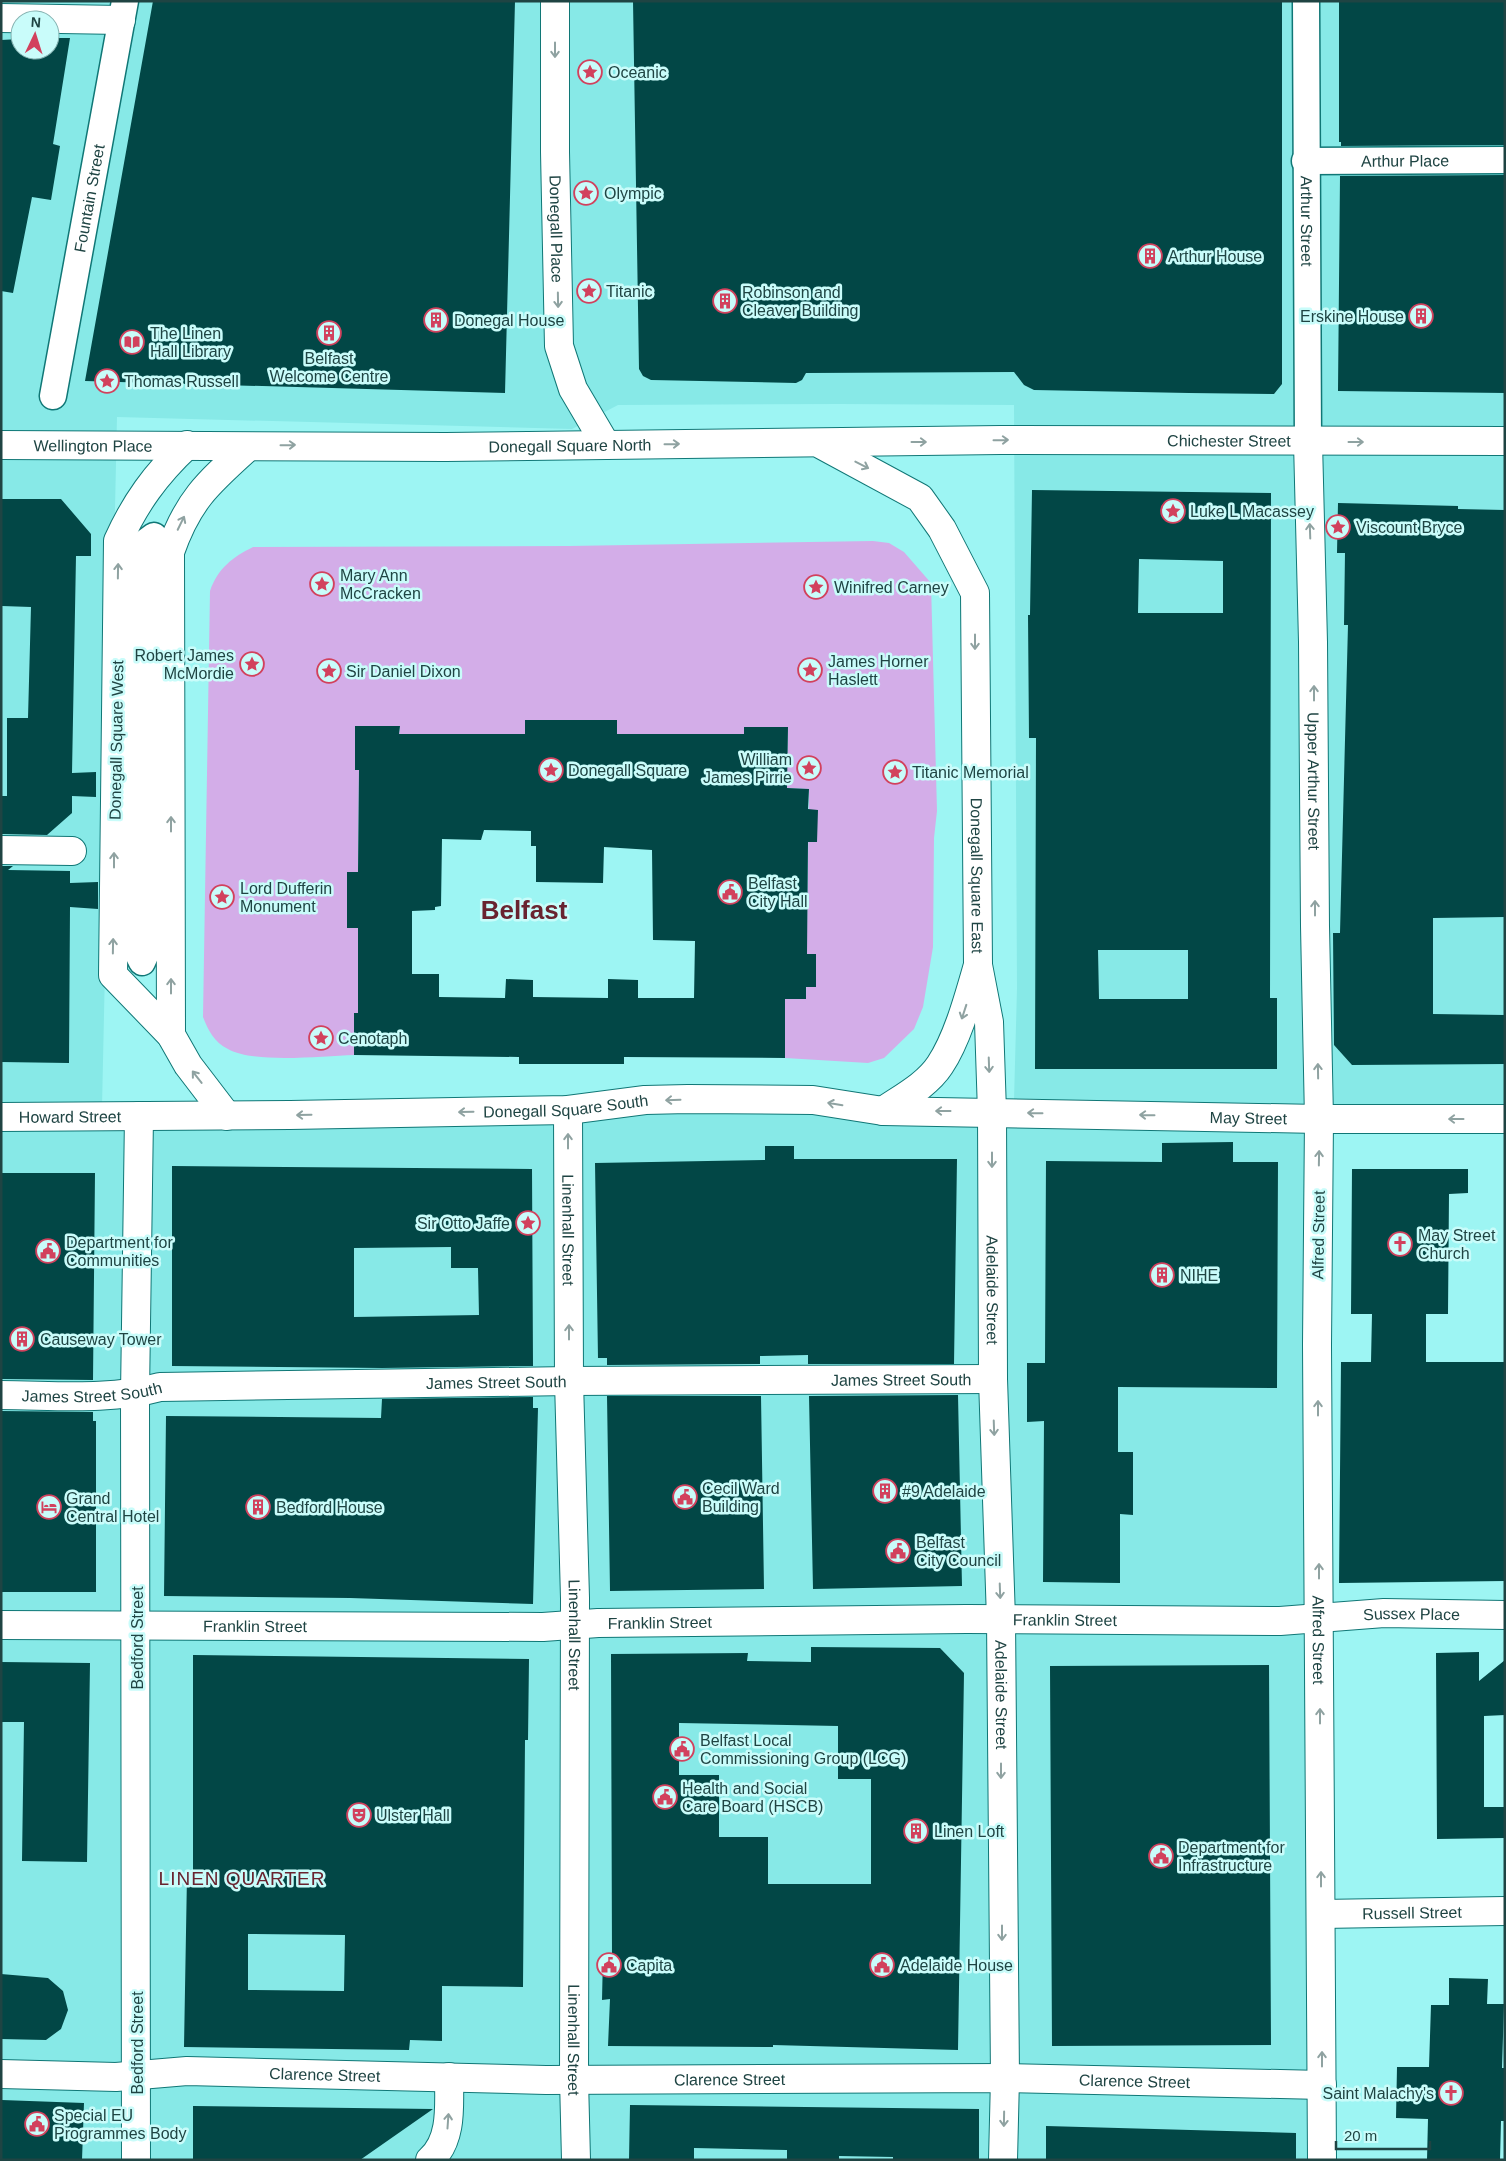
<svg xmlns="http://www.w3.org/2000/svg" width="1506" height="2161" font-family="Helvetica,sans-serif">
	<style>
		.built { fill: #87e9e7; fill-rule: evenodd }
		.green { fill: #d3ade8 }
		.building { fill: #024746; fill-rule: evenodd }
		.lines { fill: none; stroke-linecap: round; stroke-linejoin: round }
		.pedestrian-casing { stroke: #107776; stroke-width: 29 }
		.minor-casing { stroke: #107776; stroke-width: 30 }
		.primary-casing { stroke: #107776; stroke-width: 30 }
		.pedestrian { stroke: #fff; stroke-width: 26 }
		.minor { stroke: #fff; stroke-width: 28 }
		.primary { stroke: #fff; stroke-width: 28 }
		.oneway { stroke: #8fa2a1 }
		.labels { text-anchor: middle; stroke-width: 5; stroke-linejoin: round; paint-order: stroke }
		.poi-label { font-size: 16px; fill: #1f4443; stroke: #c9fcfa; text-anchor: start }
		.street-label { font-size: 16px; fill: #1f4443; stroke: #c9fcfa }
		.quarter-label { font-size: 19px; letter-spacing: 1px; fill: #69232f; stroke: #c9fcfa }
		.town-label { font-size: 26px; font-weight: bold; fill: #69232f; stroke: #c9fcfa }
	</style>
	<rect width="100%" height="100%" fill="#9df5f3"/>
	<path class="built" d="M1,1H1505V1107L1317,1108L1320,2160H1ZM20,20H50V50H20ZM840,404L1014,405L1017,988L1014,1101L102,1107L117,417L572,429L618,405Z"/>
	<path class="green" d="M873,541L889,543L904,552L931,583L937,811L934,838L933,947L923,1007L914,1029L884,1058L868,1063L785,1058V1014L782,999H806L809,789L783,788L787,771L788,727H744V735L617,734L616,720H525V734H399L400,726H355V770H359L358,872H347V928H358V1013L354,1014V1055C321,1056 255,1064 228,1049C214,1042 208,1030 203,1017L210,591C218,568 233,557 253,547L569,546Z"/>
	<path class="building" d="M153,1H515L505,393L85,381Z
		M633,1H1282V384L1274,394L1189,393L1034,390L1024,385L1014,372L806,373L802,380L796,383L651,380L643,376L639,369Z
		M1339,1H1505V145L1341,146V142H1339Z
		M50,38H70L53,144L60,146L51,200L32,197L13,293L1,291V40L20,39V50H50Z
		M1505,175V393L1338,391L1340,176Z
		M1032,490L1271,493L1270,998H1277V1069H1035L1036,738H1029L1028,615H1030ZM1139,559L1223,561V613H1138ZM1098,950H1188V999H1099Z
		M1,499H61L91,534V556H76L72,773L96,772V797L72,796V813L47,835L1,834V796H7V718H28L31,607L2,606Z
		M1338,503L1458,506V509L1505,510V917L1433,918V1014L1505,1015V1064L1352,1065L1334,1045L1333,933H1340L1348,625H1344L1345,553H1337Z
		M525,720H617V734H744V727H788L787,788L809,789L808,809L818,810L817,842H808L807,954H816V987H806V999H785V1058L624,1057V1064H519V1057L354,1055V1013H358V928H347V872H358L359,770H355V726H400L399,734H525ZM484,830L531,831V846H536V882L603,883L604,847L652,850L653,940L695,941L694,998H638V980L608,979V998L533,997V980L506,979L505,998L439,997V974H412V911L435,910V907L441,906L442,839L481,840Z
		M1,866H13L8,870L70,871V883L98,882V909L70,907L69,1063L1,1062Z
		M1233,1142V1162H1278L1277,1388L1118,1387V1452H1133V1515L1120,1514V1583L1043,1582L1044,1421L1027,1422V1363H1045L1046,1161L1162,1162V1143Z
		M765,1146H794V1159H957L954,1364H808V1355L760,1356V1364L607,1365V1358H598L595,1163L765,1160Z
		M172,1166L532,1169L533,1366L382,1368L172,1366ZM451,1247V1268H478L479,1315L354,1317V1248Z
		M1352,1169H1468V1193L1449,1194L1448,1314H1426V1362H1505V1581L1339,1583L1341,1362H1371L1372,1314H1351Z
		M1,1173H95L93,1380L1,1379Z
		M958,1395L962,1586L813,1589L809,1396Z
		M607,1396H761L764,1589L610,1591Z
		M533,1397V1408H538L533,1604L350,1598L164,1596L166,1416L381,1418L382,1399Z
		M1,1411L93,1412V1421H96V1592H1Z
		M811,1647L940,1648L964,1673L958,2050L773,2045V2047L608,2046L610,1999L602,2000L603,1955H612L611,1654L748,1653L747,1661L811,1662ZM679,1723L838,1726V1779H871V1884H768V1837H719V1775H679Z
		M1479,1652V1681L1505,1660V1715L1484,1716V1807H1505V1838L1437,1839L1436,1653Z
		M193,1655L529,1659L528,1740H525L523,1987L442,1986V2041L410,2040L409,2050L184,2047L187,1875H193ZM248,1934L345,1935L344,1991L248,1990Z
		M1,1662L90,1663L87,1862L22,1861L24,1722H1Z
		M1269,1665L1271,2045L1052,2046L1050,1666Z
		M1,1974L48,1978L63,1991L68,2010L61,2029L46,2040L1,2039Z
		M1449,1978L1488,1979L1487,2004H1504L1502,2068H1505V2121H1501L1500,2160H1427L1428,2119L1396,2118L1397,2067H1429L1431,2005H1449Z
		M2,2100L84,2103L82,2160H1Z
		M630,2105L979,2109V2160H893V2157L839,2156V2160H787V2150L694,2148V2160H629Z
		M193,2106L433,2109L360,2160H193Z
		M1046,2126L1296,2133V2160H1046Z"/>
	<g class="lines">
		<g class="pedestrian-casing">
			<g id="pedestrian">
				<path id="s1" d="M1306,1L1308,442"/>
				<path id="s2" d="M1305,161L1505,160"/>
				<path id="s3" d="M53,396L125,1"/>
				<path d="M154,536V705L147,951L142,962L135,948L134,855L139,547Z"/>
			</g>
		</g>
		<g class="minor-casing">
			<g id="minor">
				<path id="s4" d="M555,1V152L559,346L573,389L606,445"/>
				<path d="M1,18L121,20"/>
				<path id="s5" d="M1308,442L1313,642L1315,926L1319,1119L1317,1345L1322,2160"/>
				<path d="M187,445C156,474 135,503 118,541L113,975L171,1035L188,1065L227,1116"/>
				<path d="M1,850L72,851"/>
				<path id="s6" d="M978,965L989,1022L992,1112L993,1379L1001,1619L1005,2078L1003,2160"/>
				<path d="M171,1035L170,552C188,500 208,483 248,447"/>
				<path id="s7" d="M568,1110L569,1381L575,1598L574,2079L576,2160"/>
				<path id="s8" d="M1,1395C53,1395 109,1401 160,1387L569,1381L993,1379"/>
				<path id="s9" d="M1,1625L543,1627L598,1623L966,1619L1280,1621L1384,1613L1505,1615"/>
				<path id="s10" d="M1321,1914L1505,1911"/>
				<path id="s11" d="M1,2074L116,2077L187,2071L546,2080L1005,2078L1322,2085"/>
				<path d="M430,2160C453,2140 449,2104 449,2077"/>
			</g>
		</g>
		<g class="primary-casing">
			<g id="primary">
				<path id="s12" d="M1,445L446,447L1001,440L1505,441"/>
				<path id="s13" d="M822,445L920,498L942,529L975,593L978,965C969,996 958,1038 940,1065C927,1085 902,1098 883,1111"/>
				<path id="s14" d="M1,1117L290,1115L568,1110L645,1100L688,1099L813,1100L883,1111L1319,1119H1505"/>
				<path d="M136,2160L135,1394L139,1116"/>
			</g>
		</g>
		<use href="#pedestrian" class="pedestrian"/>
		<use href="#minor" class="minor"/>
		<use href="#primary" class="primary"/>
	</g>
	<defs><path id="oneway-shaft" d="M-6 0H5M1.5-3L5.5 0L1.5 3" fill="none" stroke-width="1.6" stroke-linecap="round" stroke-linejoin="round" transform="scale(1.25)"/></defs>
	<g class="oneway">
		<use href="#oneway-shaft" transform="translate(555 50) rotate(90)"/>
		<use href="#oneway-shaft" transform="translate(558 300) rotate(89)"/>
		<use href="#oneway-shaft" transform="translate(1001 440) rotate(-1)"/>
		<use href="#oneway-shaft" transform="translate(919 442)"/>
		<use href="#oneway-shaft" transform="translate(1356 442)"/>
		<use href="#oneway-shaft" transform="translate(672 444) rotate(-1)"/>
		<use href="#oneway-shaft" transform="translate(288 445) rotate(-1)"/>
		<use href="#oneway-shaft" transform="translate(862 465) rotate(27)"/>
		<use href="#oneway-shaft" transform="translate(181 523) rotate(-64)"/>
		<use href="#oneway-shaft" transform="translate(1310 531) rotate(-92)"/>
		<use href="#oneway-shaft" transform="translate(118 571) rotate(-89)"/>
		<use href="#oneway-shaft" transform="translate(975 642) rotate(90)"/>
		<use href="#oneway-shaft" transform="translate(1314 693) rotate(-90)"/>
		<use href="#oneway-shaft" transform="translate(171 824) rotate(-90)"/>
		<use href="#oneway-shaft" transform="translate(114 860) rotate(-90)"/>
		<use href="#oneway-shaft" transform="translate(1315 908) rotate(-90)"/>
		<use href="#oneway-shaft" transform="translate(113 946) rotate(-89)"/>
		<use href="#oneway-shaft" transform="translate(171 986) rotate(-90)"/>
		<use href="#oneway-shaft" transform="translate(964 1012) rotate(108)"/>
		<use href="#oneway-shaft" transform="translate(989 1065) rotate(88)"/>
		<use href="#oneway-shaft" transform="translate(1318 1071) rotate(-91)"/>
		<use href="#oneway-shaft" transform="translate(197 1077) rotate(-128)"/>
		<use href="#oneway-shaft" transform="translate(673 1100) rotate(178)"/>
		<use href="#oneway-shaft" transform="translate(835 1104) rotate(-171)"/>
		<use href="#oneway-shaft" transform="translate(943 1111) rotate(-180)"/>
		<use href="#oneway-shaft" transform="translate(466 1112) rotate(179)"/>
		<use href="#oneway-shaft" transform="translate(1035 1113) rotate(-179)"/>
		<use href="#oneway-shaft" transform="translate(304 1115) rotate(179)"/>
		<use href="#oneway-shaft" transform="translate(1147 1115) rotate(-179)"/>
		<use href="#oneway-shaft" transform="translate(1456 1119) rotate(180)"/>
		<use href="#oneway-shaft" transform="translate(568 1141) rotate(-90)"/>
		<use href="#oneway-shaft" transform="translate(1319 1158) rotate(-89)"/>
		<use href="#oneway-shaft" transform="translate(992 1160) rotate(90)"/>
		<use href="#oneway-shaft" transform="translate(569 1332) rotate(-90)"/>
		<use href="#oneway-shaft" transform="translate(1318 1408) rotate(-90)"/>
		<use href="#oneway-shaft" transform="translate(994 1428) rotate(88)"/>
		<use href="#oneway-shaft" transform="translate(1319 1571) rotate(-90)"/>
		<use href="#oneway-shaft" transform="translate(1000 1591) rotate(88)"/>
		<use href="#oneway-shaft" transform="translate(1320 1716) rotate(-90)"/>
		<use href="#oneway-shaft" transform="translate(1001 1771) rotate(90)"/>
		<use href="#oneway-shaft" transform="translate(1321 1879) rotate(-90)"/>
		<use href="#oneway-shaft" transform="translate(1002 1933) rotate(90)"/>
		<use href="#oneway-shaft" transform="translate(1322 2059) rotate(-90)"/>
		<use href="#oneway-shaft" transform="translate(1004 2119) rotate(91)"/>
		<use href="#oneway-shaft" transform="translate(448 2121) rotate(-86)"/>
	</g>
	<defs>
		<g id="sight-ring" transform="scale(1.25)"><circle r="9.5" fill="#c9fcfa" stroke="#d2415d" stroke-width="1.5"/><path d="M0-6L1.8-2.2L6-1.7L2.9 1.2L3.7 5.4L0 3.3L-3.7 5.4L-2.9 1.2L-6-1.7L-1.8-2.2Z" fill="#d2415d"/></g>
		<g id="building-ring" transform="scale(1.25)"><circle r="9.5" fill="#c9fcfa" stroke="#d2415d" stroke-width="1.5"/><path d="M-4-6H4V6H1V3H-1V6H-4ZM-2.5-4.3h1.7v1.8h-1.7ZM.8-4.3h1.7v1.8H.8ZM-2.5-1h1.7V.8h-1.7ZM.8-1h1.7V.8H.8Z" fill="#d2415d"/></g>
		<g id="library-ring" transform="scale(1.25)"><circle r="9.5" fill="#c9fcfa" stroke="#d2415d" stroke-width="1.5"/><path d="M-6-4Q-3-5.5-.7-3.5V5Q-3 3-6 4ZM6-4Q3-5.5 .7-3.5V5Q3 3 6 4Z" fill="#d2415d"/></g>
		<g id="civic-ring" transform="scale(1.25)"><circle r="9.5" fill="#c9fcfa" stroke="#d2415d" stroke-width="1.5"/><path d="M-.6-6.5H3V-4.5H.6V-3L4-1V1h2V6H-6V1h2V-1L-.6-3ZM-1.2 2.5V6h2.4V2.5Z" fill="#d2415d"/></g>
		<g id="church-ring" transform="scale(1.25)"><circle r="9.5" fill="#c9fcfa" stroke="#d2415d" stroke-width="1.5"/><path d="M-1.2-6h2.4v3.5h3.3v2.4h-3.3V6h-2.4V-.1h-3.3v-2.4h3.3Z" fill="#d2415d"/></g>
		<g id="hotel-ring" transform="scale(1.25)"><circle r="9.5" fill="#c9fcfa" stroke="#d2415d" stroke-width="1.5"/><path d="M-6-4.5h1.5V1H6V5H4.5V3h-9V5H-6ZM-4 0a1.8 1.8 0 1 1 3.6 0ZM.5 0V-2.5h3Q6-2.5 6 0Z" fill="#d2415d"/></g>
		<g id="theatre-ring" transform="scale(1.25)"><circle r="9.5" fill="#c9fcfa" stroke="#d2415d" stroke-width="1.5"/><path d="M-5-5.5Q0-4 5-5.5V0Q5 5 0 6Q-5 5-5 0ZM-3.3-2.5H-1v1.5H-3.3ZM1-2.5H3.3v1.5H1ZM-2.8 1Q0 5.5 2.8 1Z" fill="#d2415d"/></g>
	</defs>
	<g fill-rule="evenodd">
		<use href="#sight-ring" x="590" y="72"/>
		<use href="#sight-ring" x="586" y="193"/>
		<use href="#building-ring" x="1150" y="256"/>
		<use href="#sight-ring" x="589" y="291"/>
		<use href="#building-ring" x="725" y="301"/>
		<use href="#building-ring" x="1421" y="316"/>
		<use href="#building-ring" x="436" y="320"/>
		<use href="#building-ring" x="329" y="333"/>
		<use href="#library-ring" x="132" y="342"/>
		<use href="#sight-ring" x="107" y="381"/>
		<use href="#sight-ring" x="1173" y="511"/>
		<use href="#sight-ring" x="1338" y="527"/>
		<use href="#sight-ring" x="322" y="584"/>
		<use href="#sight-ring" x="816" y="587"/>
		<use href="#sight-ring" x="252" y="664"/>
		<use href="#sight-ring" x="810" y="670"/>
		<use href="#sight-ring" x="329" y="671"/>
		<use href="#sight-ring" x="809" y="768"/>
		<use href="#sight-ring" x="551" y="770"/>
		<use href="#sight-ring" x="895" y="772"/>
		<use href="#civic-ring" x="730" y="892"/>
		<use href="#sight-ring" x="222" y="897"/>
		<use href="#sight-ring" x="321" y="1038"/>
		<use href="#sight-ring" x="528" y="1223"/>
		<use href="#church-ring" x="1400" y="1244"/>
		<use href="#civic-ring" x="48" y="1251"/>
		<use href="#building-ring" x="1162" y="1275"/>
		<use href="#building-ring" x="22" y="1339"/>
		<use href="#building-ring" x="885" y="1491"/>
		<use href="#civic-ring" x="685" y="1497"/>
		<use href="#hotel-ring" x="49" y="1507"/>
		<use href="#building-ring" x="258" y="1507"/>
		<use href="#civic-ring" x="898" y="1551"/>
		<use href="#civic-ring" x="682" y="1749"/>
		<use href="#civic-ring" x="665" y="1797"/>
		<use href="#theatre-ring" x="359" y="1815"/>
		<use href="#building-ring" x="916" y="1831"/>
		<use href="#civic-ring" x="1161" y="1856"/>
		<use href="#civic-ring" x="609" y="1965"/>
		<use href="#civic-ring" x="882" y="1965"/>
		<use href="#church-ring" x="1451" y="2093"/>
		<use href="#civic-ring" x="37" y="2124"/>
	</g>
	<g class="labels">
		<g class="poi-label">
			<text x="608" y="78">Oceanic</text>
			<text x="604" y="199">Olympic</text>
			<text x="1168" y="262">Arthur House</text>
			<text x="606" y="297">Titanic</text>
			<text x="742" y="298">Robinson and<tspan x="742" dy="18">Cleaver Building</tspan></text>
			<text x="1404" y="322" text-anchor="end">Erskine House</text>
			<text x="454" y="326">Donegal House</text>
			<text x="150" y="339">The Linen<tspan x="150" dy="18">Hall Library</tspan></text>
			<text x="329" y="364" text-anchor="middle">Belfast<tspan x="329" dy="18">Welcome Centre</tspan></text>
			<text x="124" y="387">Thomas Russell</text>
			<text x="1190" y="517">Luke L Macassey</text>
			<text x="1356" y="533">Viscount Bryce</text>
			<text x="340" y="581">Mary Ann<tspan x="340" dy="18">McCracken</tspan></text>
			<text x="834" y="593">Winifred Carney</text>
			<text x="234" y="661" text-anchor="end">Robert James<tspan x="234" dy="18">McMordie</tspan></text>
			<text x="828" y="667">James Horner<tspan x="828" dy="18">Haslett</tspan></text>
			<text x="346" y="677">Sir Daniel Dixon</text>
			<text x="792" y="765" text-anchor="end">William<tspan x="792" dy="18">James Pirrie</tspan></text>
			<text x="568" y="776">Donegall Square</text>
			<text x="912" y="778">Titanic Memorial</text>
			<text x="748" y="889">Belfast<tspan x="748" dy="18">City Hall</tspan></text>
			<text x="240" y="894">Lord Dufferin<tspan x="240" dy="18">Monument</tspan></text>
			<text x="338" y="1044">Cenotaph</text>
			<text x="510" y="1229" text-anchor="end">Sir Otto Jaffe</text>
			<text x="1418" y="1241">May Street<tspan x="1418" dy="18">Church</tspan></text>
			<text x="66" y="1248">Department for<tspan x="66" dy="18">Communities</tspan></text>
			<text x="1180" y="1281">NIHE</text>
			<text x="40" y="1345">Causeway Tower</text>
			<text x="702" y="1494">Cecil Ward<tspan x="702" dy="18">Building</tspan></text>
			<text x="902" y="1497">#9 Adelaide</text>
			<text x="66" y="1504">Grand<tspan x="66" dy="18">Central Hotel</tspan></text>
			<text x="276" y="1513">Bedford House</text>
			<text x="916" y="1548">Belfast<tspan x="916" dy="18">City Council</tspan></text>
			<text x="700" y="1746">Belfast Local<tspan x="700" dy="18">Commissioning Group (LCG)</tspan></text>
			<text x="682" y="1794">Health and Social<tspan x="682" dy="18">Care Board (HSCB)</tspan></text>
			<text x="376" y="1821">Ulster Hall</text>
			<text x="934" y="1837">Linen Loft</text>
			<text x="1178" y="1853">Department for<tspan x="1178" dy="18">Infrastructure</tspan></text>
			<text x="626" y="1971">Capita</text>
			<text x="900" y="1971">Adelaide House</text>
			<text x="1434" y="2099" text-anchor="end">Saint Malachy's</text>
			<text x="54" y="2121">Special EU<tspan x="54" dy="18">Programmes Body</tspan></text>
		</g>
		<g class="street-label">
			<text dy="6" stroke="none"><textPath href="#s2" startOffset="100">Arthur Place</textPath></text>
			<text dy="6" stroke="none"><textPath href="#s3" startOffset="201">Fountain Street</textPath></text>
			<text dy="6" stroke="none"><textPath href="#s1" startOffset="220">Arthur Street</textPath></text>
			<text dy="6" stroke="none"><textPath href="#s4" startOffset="228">Donegall Place</textPath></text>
			<text dy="6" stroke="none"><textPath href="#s12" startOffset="1228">Chichester Street</textPath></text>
			<text dy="6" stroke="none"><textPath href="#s12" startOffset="92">Wellington Place</textPath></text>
			<text dy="6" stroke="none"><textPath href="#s12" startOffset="569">Donegall Square North</textPath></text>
			<text transform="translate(116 740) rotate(-89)" y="6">Donegall Square West</text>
			<text dy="6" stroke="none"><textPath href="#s5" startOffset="339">Upper Arthur Street</textPath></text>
			<text dy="6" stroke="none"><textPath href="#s13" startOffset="504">Donegall Square East</textPath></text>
			<text dy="6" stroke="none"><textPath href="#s14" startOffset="565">Donegall Square South</textPath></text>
			<text dy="6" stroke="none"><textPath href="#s14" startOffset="69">Howard Street</textPath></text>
			<text dy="6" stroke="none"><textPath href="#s14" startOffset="1249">May Street</textPath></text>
			<text dy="6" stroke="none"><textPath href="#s7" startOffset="120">Linenhall Street</textPath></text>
			<text transform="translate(1318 1235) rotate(-89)" y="6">Alfred Street</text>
			<text dy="6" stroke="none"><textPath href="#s6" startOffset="326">Adelaide Street</textPath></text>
			<text dy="6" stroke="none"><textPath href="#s8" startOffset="901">James Street South</textPath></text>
			<text dy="6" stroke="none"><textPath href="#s8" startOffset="496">James Street South</textPath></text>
			<text dy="6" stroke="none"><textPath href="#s8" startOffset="91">James Street South</textPath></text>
			<text dy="6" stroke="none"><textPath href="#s9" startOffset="1411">Sussex Place</textPath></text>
			<text dy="6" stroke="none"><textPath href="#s9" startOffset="1064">Franklin Street</textPath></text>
			<text dy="6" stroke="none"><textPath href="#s9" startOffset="659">Franklin Street</textPath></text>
			<text dy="6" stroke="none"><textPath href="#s9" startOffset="254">Franklin Street</textPath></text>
			<text dy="6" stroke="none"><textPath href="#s7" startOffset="525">Linenhall Street</textPath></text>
			<text transform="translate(137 1638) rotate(-90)" y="6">Bedford Street</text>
			<text dy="6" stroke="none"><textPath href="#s5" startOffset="1198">Alfred Street</textPath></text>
			<text dy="6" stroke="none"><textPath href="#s6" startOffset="731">Adelaide Street</textPath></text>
			<text dy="6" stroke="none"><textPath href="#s10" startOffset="91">Russell Street</textPath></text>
			<text dy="6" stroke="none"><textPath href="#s7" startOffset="930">Linenhall Street</textPath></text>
			<text transform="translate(137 2043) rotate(-90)" y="6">Bedford Street</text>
			<text dy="6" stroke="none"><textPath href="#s11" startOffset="324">Clarence Street</textPath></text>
			<text dy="6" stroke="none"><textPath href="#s11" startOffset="729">Clarence Street</textPath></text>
			<text dy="6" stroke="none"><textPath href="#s11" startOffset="1134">Clarence Street</textPath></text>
		</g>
		<g class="quarter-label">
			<text x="242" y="1885">LINEN QUARTER</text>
		</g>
		<g class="town-label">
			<text x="524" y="919">Belfast</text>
		</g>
	</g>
	<rect width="1506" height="2161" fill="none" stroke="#1f4443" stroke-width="5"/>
	<g transform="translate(35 35) rotate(4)"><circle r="24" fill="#c9fcfa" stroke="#85b2b1"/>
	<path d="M0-4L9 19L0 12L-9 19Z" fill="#d2415d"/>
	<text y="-8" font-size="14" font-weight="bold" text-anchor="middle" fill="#1f4443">N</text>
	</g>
	<path d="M1336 2141v8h94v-8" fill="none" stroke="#1f4443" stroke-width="2.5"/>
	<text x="1344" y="2141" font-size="15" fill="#1f4443" stroke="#c9fcfa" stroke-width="4" paint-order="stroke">20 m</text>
</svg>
